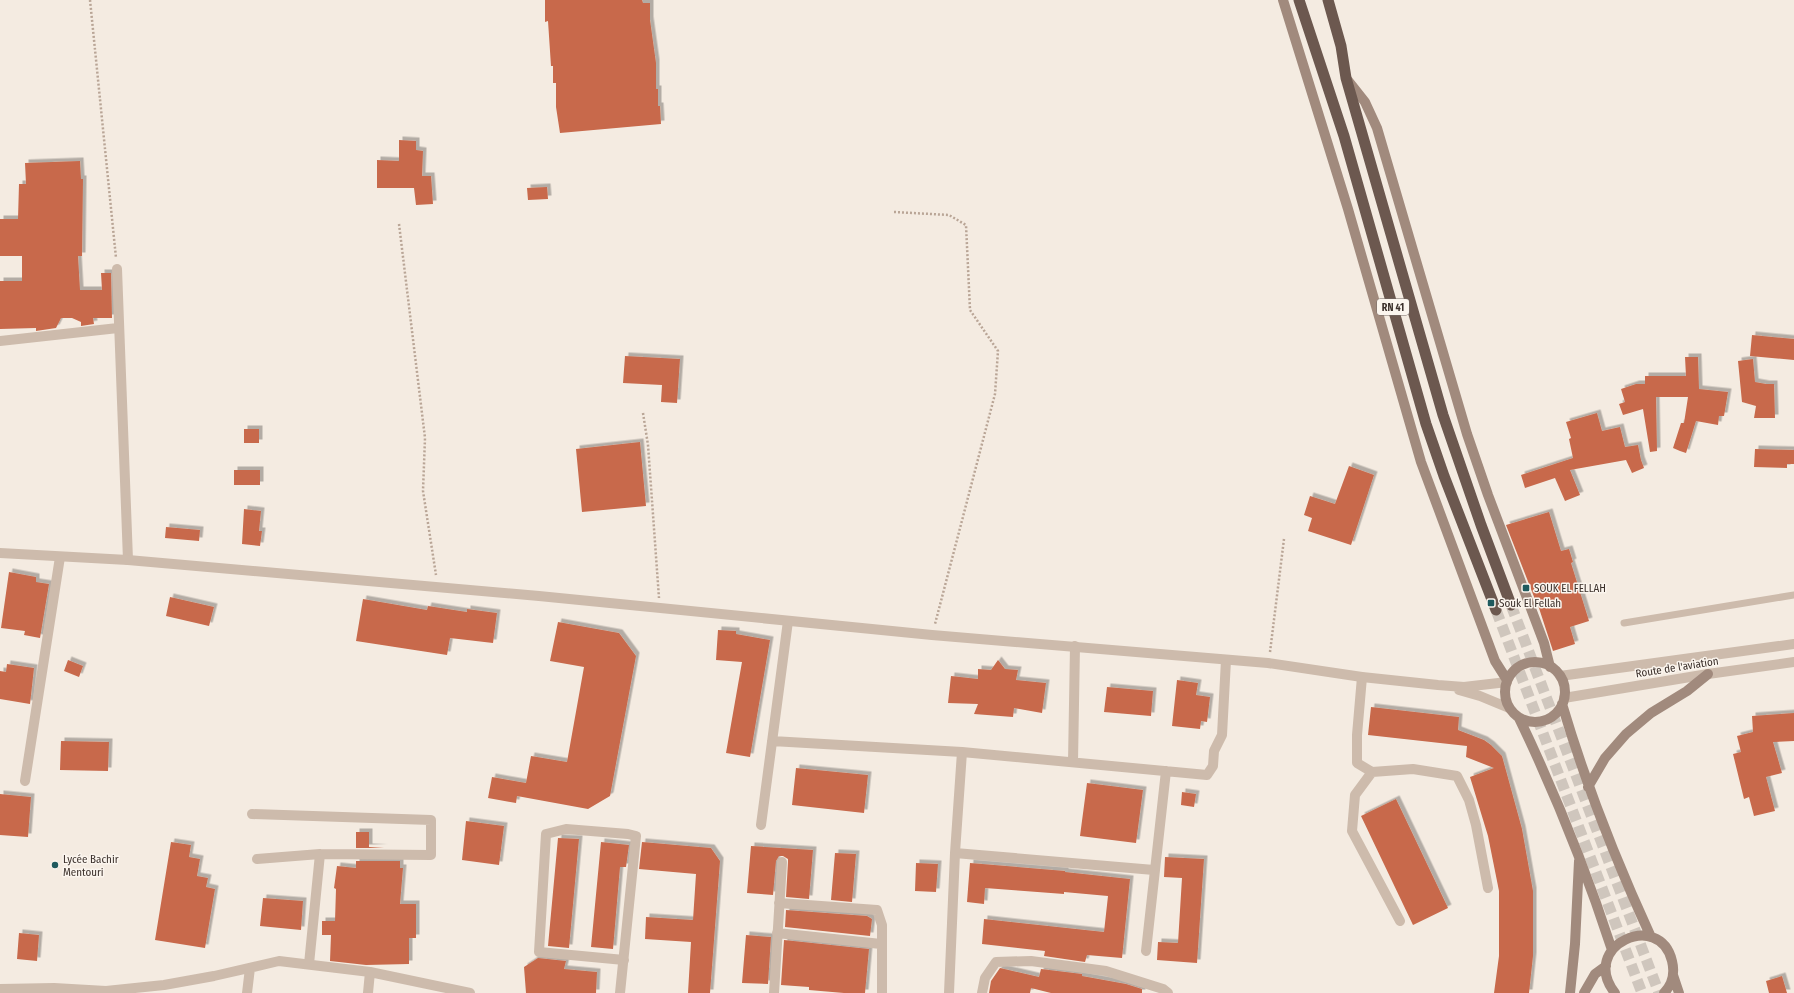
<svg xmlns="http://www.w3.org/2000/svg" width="1794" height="993" font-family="'Fira Sans Condensed',sans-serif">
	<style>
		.building { fill: #c8694b; filter: url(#shadow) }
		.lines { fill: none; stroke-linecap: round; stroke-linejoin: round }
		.trunk-tunnel { stroke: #cfc6bd; stroke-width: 11; stroke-dasharray: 11 5.5; stroke-linecap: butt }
		.path { stroke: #b9a596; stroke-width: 2.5; stroke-dasharray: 2 2; stroke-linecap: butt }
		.service { stroke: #cdbbac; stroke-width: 7 }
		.minor { stroke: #cdbbac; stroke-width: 10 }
		.tertiary { stroke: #cdbbac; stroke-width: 10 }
		.secondary { stroke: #a18a7d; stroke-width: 10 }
		.trunk { stroke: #6c584f; stroke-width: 11 }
		.poi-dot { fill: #1f5a5e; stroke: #fbf5ee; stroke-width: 1.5 }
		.labels { text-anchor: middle; stroke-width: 3; stroke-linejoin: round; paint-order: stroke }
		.shield { fill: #fbf5ee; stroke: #756b66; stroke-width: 1 }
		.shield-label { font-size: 10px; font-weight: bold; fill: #3b302b }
		.poi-label { font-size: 11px; fill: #3b302b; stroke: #fbf5ee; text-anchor: start }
		.street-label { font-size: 11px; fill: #3b302b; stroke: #fbf5ee }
	</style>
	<defs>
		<filter id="shadow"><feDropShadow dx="3.5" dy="-3.5" stdDeviation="0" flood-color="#0004"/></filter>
	</defs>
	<rect width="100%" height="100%" fill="#f4ebe1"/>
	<path class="building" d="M545,0H642L643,3H650V20L656,63V89H658V106H660L661,124L560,133L556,107V83H553V66H551L548,21L545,22Z
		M399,140L416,141V150L423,151L422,176H431L433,204L416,205L414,188H377V160L399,161Z
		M80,161L81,179H83L82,256H78L80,290H102L101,273H111L112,318H93L94,324L81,326V322L72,318H61L56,328L36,331V328L0,329V281H22V256H0V219H18L19,184H26L25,163Z
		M547,187L548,199L528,200L527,188Z
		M1752,335L1794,339V360L1750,356Z
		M625,356L680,359L677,403L661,402L662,385L623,383Z
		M1685,357H1698L1699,389L1728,392L1724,416H1719L1718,425L1696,421L1686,453L1680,451L1673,448L1681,423H1684L1688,397H1656L1657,451L1650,452L1643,409L1623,415L1619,404L1625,402L1621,389L1636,384H1645V376H1686Z
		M1753,359L1755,382L1766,384H1774L1775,418H1754L1756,406L1742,402L1738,361Z
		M1597,413L1602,431L1620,427L1625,447L1638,445L1641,460L1644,468L1632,473L1626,460L1570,470L1580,495L1565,501L1555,478L1525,488L1521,475L1573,458L1569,439L1571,438L1566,422Z
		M244,429H259V443H244Z
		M640,442L646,506L582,512L576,449Z
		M1755,449L1794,450V464H1787V468L1754,467Z
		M1349,466L1374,475L1351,545L1308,531L1312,518L1304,515L1310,496L1335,504Z
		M234,470H260V485H234Z
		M244,509L261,511L259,531H262L260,546L242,544Z
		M1549,512L1561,551L1569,549L1573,562L1571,563L1589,621L1570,627L1575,644L1553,651L1537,602H1536L1506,525Z
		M166,527L200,530L199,541L165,538Z
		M9,572L36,577V582L49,584L40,638L24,635L25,631L1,628Z
		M170,597L214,607L209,626L166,616Z
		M363,599L427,610L428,606L467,612V609L497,613L493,643L450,638L447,655L356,641Z
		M558,622L619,633L636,656L610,796L588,809L517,796L516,803L488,798L492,777L526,783L531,756L567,762L584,667L550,661Z
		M718,630L736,631V634L770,640L750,757L726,753L742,662L716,660Z
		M68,660L83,666L79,677L64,671Z
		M998,660L1005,669L1018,670L1016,680L1046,683L1042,713L1014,708L1013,717L974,714L978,704L948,703L951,676L978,679V669L991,670Z
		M7,664L34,668L30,704L0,699V671L6,672Z
		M1177,680L1198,683L1196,695L1210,697L1207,722L1201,721L1200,729L1172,726Z
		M1107,687L1153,691L1151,716L1104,712Z
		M1371,707L1459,717L1458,730L1484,740L1491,745L1502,756L1522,829L1533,891V956L1529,993H1494L1499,956V891L1488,836L1470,777L1494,768L1466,757L1467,746L1368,735Z
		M1794,713V741L1773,742L1782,773L1766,777L1775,811L1754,816L1749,797L1744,799L1733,754L1741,752L1737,736L1753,732L1752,716Z
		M61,741L109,742L108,771L60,770Z
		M796,768L868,775L864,813L792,805Z
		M1087,783L1143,790L1136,843L1080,836Z
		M1182,792L1196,794L1194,807L1181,805Z
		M0,794L31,797L28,837L0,835Z
		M1396,799L1448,908L1413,925L1361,816Z
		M466,821L504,826L499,865L462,860Z
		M356,832H369V847L384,848H356Z
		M558,838L579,839L569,948L548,946Z
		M171,842L191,845L189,857L200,859L197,876L208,878L206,887L215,889L205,948L155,940Z
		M601,842L629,845L626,867H620L613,949L591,947Z
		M642,842L711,848L720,861L710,993H688L691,942L645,939L646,917L693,920L696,874L639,869Z
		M751,846L813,850L809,899L786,897L788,862V859L783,856H779L776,861L773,895L747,893Z
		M835,853L856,854L852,902L831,900Z
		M1165,857L1204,859L1197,963L1157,960L1158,942L1178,943L1182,878L1164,877Z
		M356,861H400V868H403L400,904H416V938H409V964L366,965L330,961L331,935H322V921H335L336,889L334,888L337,866L356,868Z
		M916,863L938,864L936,892L915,891Z
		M970,863L1065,871V872L1130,879L1122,958L1087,955L1085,962L1044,956L1045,951L982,944L984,919L1104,932L1108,896L1064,892V894L985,888L984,904L967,902Z
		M263,898L303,901L301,930L260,926Z
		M786,910L867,916L872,919L870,936L785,927Z
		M19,933L39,935L37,961L17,959Z
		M746,935L771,937L768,984L742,983Z
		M784,940L869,949L865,993H844L809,990V987L781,985Z
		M538,958L566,961L564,969L597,972L596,993H526L524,967Z
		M1000,968L1039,977L1041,969L1082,974V976L1126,984L1142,989V993H1051L1031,988L1030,993H989L991,981Z
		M1782,976L1787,993H1769L1766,981Z"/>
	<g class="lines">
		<path class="trunk-tunnel" d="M1511,605L1659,993
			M1496,610L1642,993"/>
		<path class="path" d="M90,0L116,258
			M894,212L949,215L966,225L970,310L998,351L995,394L935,624
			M399,224L425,438L423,491L436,575
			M643,413L648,445L659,598
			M1270,652L1284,539"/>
		<path class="service" d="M1624,623L1794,595"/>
		<path class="minor" d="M117,269L128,560
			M0,341L118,328
			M1362,677L1357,735V763L1372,772L1413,769L1457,776L1469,800L1476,825L1488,888
			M772,741L962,752L1207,775L1213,766L1214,751L1222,735L1226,660
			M1073,762L1075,646
			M1372,772L1355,795L1352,831L1400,921
			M25,781L60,557
			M252,814L431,820V855L320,854L257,859
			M761,825L788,621
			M955,853L1154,870
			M779,903L877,910L882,925V993
			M777,933L881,944
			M1146,951L1166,771
			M309,964L320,854
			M0,989L54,988L106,991L164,985L214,976L279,961L370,972L470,993
			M247,993L250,968
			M368,993L370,972
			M620,993L636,836L628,834L566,829L546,834L539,952L624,960
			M774,993L782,862
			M949,993L955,853L962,752
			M982,993L985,978L996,962L1031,961L1106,971L1163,989L1168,993"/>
		<path class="tertiary" d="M0,553L128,560L539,596L932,635L1268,663L1362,677L1438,685L1464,687L1507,682
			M1560,676L1794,644
			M1459,690L1480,696L1509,708
			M1564,698L1708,674L1794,662"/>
		<path class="secondary" d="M1283,0L1348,209L1421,462L1495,661L1507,680
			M1346,78L1365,102L1377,128L1467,434L1488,495L1544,643L1550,667
			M1505 692a30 30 0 1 1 60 0a30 30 0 1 1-60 0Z
			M1562,704C1586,785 1616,861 1651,937
			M1519,718C1555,793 1586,870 1612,950
			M1588,787L1605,758L1626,734L1651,713L1687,691L1708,674
			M1673,975L1679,993
			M1570,993L1575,944L1579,861
			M1584,993L1595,974L1606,966
			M1615,993C1578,946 1660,909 1672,961C1675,973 1672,985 1664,993"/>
		<path class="trunk" d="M1299,0L1344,136L1426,424L1444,476L1496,610
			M1328,0L1341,46L1346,78L1443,415L1481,525L1511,605"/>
	</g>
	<g class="poi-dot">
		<rect x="1522" y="584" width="8" height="8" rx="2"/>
		<rect x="1487" y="599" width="8" height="8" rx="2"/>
		<circle cx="55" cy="865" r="4"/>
	</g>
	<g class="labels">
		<rect class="shield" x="1377" y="299" width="32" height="16" rx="3"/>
		<g class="shield-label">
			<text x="1393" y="311">RN 41</text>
		</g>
		<g class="poi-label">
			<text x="1534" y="592">SOUK EL FELLAH</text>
			<text x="1499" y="607">Souk El Fellah</text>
			<text x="63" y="863">Lycée Bachir<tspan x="63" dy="13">Mentouri</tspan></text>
		</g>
		<g class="street-label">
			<text transform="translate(1677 667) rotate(-9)" y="4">Route de l'aviation</text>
		</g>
	</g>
</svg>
